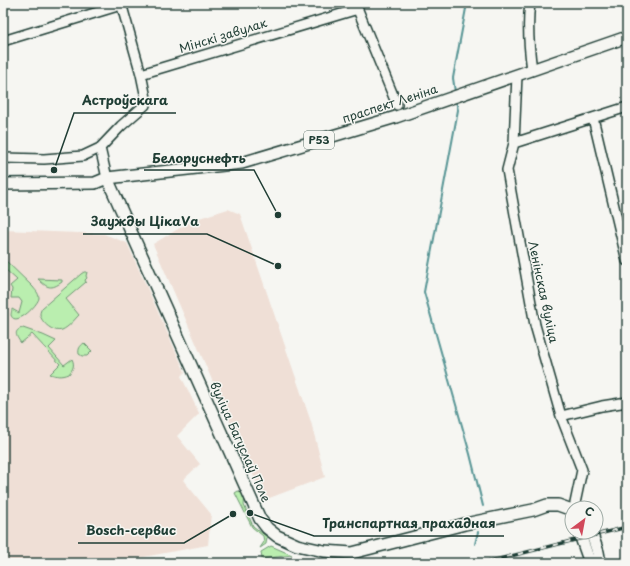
<svg xmlns="http://www.w3.org/2000/svg" width="630" height="566" font-family="'Playpen Sans',sans-serif">
	<style>
		.built { fill: #efdfd6 }
		.green { fill: #baeeaf; stroke: #6c9672 }
		.lines { fill: none; stroke-linecap: round; stroke-linejoin: round }
		.stream { stroke: #589595; stroke-width: 2 }
		.minor-casing { stroke: #1f3d34; stroke-width: 12 }
		.major-casing { stroke: #1f3d34; stroke-width: 14 }
		.minor { stroke: #f6f6f2; stroke-width: 9 }
		.major { stroke: #f6f6f2; stroke-width: 11 }
		.rail-casing { stroke: #1f3d34; stroke-width: 3.5 }
		.rail { stroke: #f6f6f2; stroke-width: 2; stroke-dasharray: 6; stroke-linecap: butt }
		.labels { text-anchor: middle; stroke-width: 3; stroke-linejoin: round; paint-order: stroke }
		.shield { fill: #f6f6f2; stroke: #60746d; stroke-width: 1 }
		.shield-label { font-size: 11px; font-weight: bold; fill: #1f3d34 }
		.street-label { font-size: 12px; fill: #1f3d34; stroke: #f6f6f2 }
		.leader { fill: none; stroke: #1f3d34; stroke-width: 1.5 }
		.callout-dot { fill: #1f3d34; stroke: #f6f6f2; stroke-width: 1.5 }
		.callout-label { font-size: 13px; text-anchor: middle; font-weight: bold; fill: #1f3d34; stroke: #f6f6f2; stroke-width: 3; stroke-linejoin: round; paint-order: stroke }
	</style>
	<rect width="100%" height="100%" fill="#f6f6f2"/>
	<filter id="ink" filterUnits="userSpaceOnUse"><feTurbulence type="fractalNoise" baseFrequency=".025" numOctaves="2"/><feDisplacementMap in="SourceGraphic" scale="8" xChannelSelector="R" yChannelSelector="G"/><feConvolveMatrix kernelMatrix="1 2 1 2 8 2 1 2 1" color-interpolation-filters="sRGB"/></filter>
	<g filter="url(#ink)">
		<path class="built" d="M228,209L240,214L311,422L325,477L264,500L153,244L193,220Z
			M3,230L104,234L127,243L185,372L181,376L199,413V414L177,436L200,464L183,480L211,514L208,545L111,563H3Z"/>
		<path class="green" d="M3,258L33,287C35,290 39,293 39,298C38,305 15,328 11,315C11,314 12,309 12,309L19,313L22,302L19,298H11L12,289L10,286L17,280L6,270L3,273Z
			M84,272H87L86,276L87,278L85,280L86,282L66,299L79,315C74,320 69,327 62,330C54,333 41,323 40,314C40,312 41,310 42,308L81,274Z
			M38,279L62,280V282C51,290 47,288 38,279Z
			M23,328L43,335L56,341L49,348L64,365L72,359C75,365 73,369 69,374C62,377 57,376 50,374L60,364L32,334L21,343C17,338 12,330 23,328Z
			M84,343L92,351L87,356H82L79,354C78,349 80,346 84,343Z
			M238,491L241,492L245,494L244,505L253,526L267,537L266,544L260,548L264,542L263,536L252,527L235,493Z
			M271,546L292,555L262,559L261,552Z"/>
		<g class="lines">
			<path class="stream" d="M455,92L453,78L467,3
				M456,101L458,110L424,292L470,454L483,506
				M475,544L478,532"/>
			<g class="minor-casing">
				<path id="minor" d="M530,3C527,25 529,48 532,70
					M356,5L397,105
					M3,41L121,5
					M141,74L358,9
					M517,75L514,143L507,170L535,325L561,416L582,470L574,508
					M593,118L627,261
					M514,143L627,107
					M3,158L44,159L83,156L100,148
					M107,178L100,148L121,126L145,105L146,98L141,74L121,3
					M561,416L602,406L627,402"/>
			</g>
			<g class="major-casing">
				<path id="major" d="M107,178L260,519L267,528L277,536L297,545L324,551L352,553L465,524L533,510L547,505H558L572,510
					M3,184L95,183L107,178L242,163L396,117L627,37
					M579,532L590,563
					M591,532L598,552L600,563"/>
			</g>
			<use href="#minor" class="minor"/>
			<use href="#major" class="major"/>
			<g class="rail-casing">
				<path id="rail" d="M451,563H453
					M483,563L627,527"/>
			</g>
			<use href="#rail" class="rail"/>
		</g>
	</g>
	<g class="labels">
		<rect class="shield" x="304" y="131" width="30" height="18" rx="3"/>
		<g class="shield-label">
			<text x="319" y="144">Р53</text>
		</g>
		<g class="street-label">
			<text transform="translate(223 36) rotate(-17)" y="4">Мінскі завулак</text>
			<text transform="translate(390 104) rotate(-18)" y="4">праспект Леніна</text>
			<text transform="translate(543 292) rotate(78)" y="4">Ленінская вуліца</text>
			<text transform="translate(240 442) rotate(66)" y="4">вуліца Багуслаў Поле</text>
		</g>
	</g>
	<path class="leader" d="M54 170L74 113H176M278 215L254 170H144M278 266L207 234H83M250 513L314 536H504M233 514L184 543H78"/>
	<g class="callout-dot">
		<circle cx="54" cy="170" r="4"/>
		<circle cx="278" cy="215" r="4"/>
		<circle cx="278" cy="266" r="4"/>
		<circle cx="250" cy="513" r="4"/>
		<circle cx="233" cy="514" r="4"/>
	</g>
	<g class="callout-label">
		<text x="125" y="105">Астроўскага</text>
		<text x="199" y="163">Белоруснефть</text>
		<text x="145" y="226">Заужды ЦікаVа</text>
		<text x="409" y="528">Транспартная прахадная</text>
		<text x="131" y="535">Bosch-сервис</text>
	</g>
	<rect width="630" height="566" fill="none" stroke="#f6f6f2" stroke-width="16"/>
	<rect x="8" y="8" width="614" height="550" fill="none" stroke="#1f3d34" stroke-width="1.5" filter="url(#ink)"/>
	<g transform="translate(584 520) rotate(32)"><circle r="19" fill="#f6f6f2" stroke="#a0aca6"/>
	<path d="M0-3L7 15L0 10L-7 15Z" fill="#d1495b"/>
	<text y="-6" font-size="11" font-weight="bold" text-anchor="middle" fill="#1f3d34">С</text>
	</g>
</svg>
